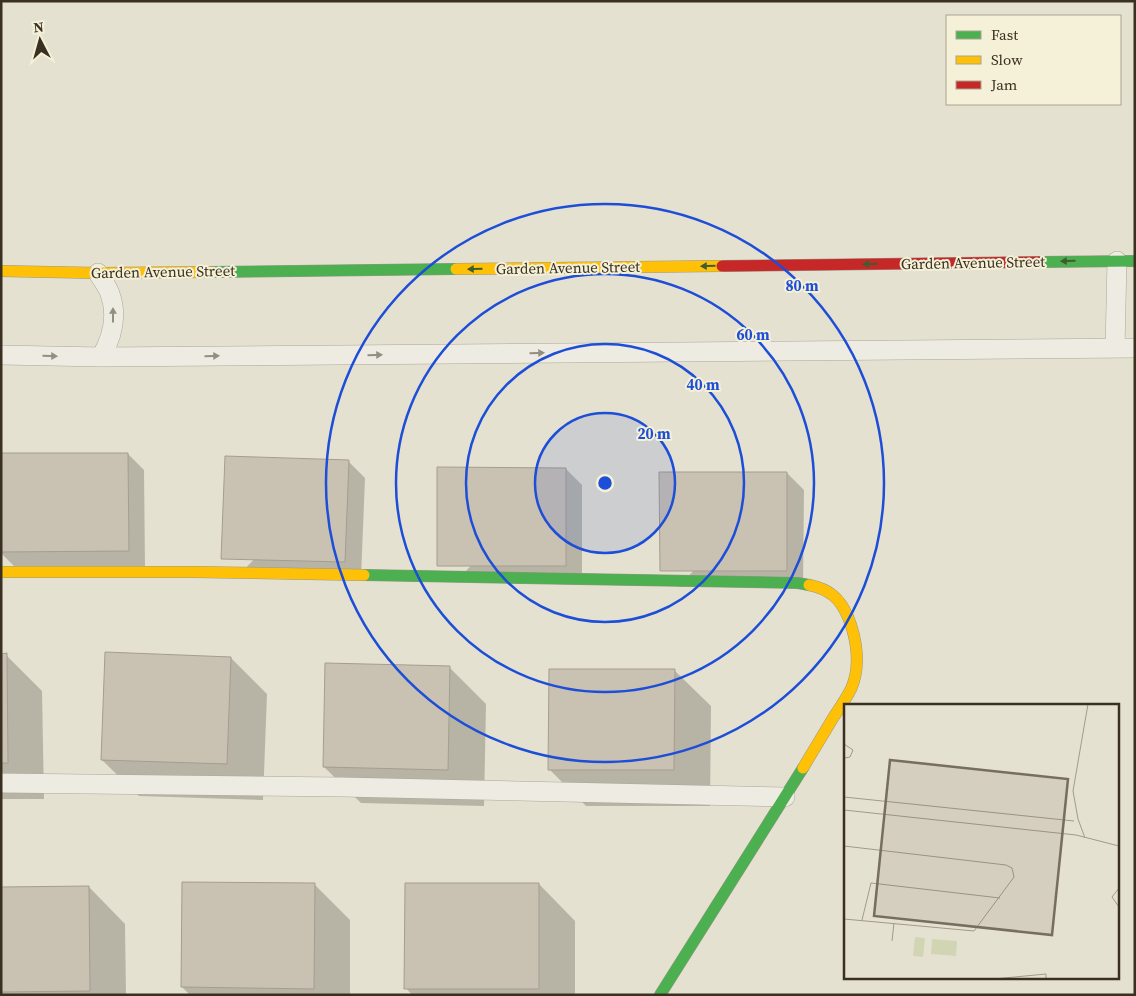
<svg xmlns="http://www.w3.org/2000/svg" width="1136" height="996" font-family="'Source Serif 4',serif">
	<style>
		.shadow { fill: #0003 }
		.building { fill: #c9c1b1; stroke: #a59d8f }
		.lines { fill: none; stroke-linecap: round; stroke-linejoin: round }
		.street-casing { stroke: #aba699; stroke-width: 20 }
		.fast-casing { stroke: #9a9689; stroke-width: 12 }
		.slow-casing { stroke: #9a9689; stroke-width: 12 }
		.jam-casing { stroke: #9a9689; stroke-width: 12 }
		.street { stroke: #eeebe2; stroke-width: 19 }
		.fast { stroke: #4caf50; stroke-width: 11 }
		.slow { stroke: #ffc107; stroke-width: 11 }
		.jam { stroke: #c62828; stroke-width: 11 }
		.oneway { fill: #405c31 }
		.oneway2 { fill: #948e82 }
		.ring { fill: none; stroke: #1d4ed8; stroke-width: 2.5 }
		.labels { text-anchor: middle; stroke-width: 4; stroke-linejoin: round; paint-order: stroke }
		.street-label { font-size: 15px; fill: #3a3021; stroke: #f5f0d8 }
		.inset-road { fill: none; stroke: #a19a8a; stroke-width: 1 }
		.view { fill: #766e5e; fill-opacity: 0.15; stroke: #766e5e; stroke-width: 2.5 }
		.inset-edge { fill: none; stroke: #3a3021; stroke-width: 2.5 }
		.centre { fill: #1d4ed8; stroke: #f5f0d8; stroke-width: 2.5 }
		.ring-label { font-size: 15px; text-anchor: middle; font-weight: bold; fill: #1d4ed8; stroke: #f5f0d8; stroke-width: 4; stroke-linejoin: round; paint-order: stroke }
	</style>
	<rect width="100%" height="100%" fill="#e5e1d0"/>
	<path class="shadow" d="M128,454L144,470L145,567L16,568L1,553V455Z
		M348,461L365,478L361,578L239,575Z
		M566,469L582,485V582H455Z
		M787,473L804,490L803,587H678Z
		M1,655H6L42,691L44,799H1Z
		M231,658L267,694L263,800L139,796L102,760Z
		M450,668L486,704L484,806L361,803L324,767Z
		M674,670L711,706L710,806H586L549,769Z
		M314,884L350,920V995H190L182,987Z
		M539,884L575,921V995H412L406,988Z
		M89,887L125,924L126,995H1V888Z"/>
	<path class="building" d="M1,453H128L129,551L1,552Z
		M225,456L349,460L345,562L221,559Z
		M437,467L566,468V566H437Z
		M659,472H787V571H660Z
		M105,652L231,657L227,764L101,760Z
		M7,653L8,763H1V654Z
		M325,663L450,666L448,770L323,767Z
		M549,669H675L674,770H548Z
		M182,882L315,883L314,989L181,987Z
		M405,883H539V989H404Z
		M89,886L90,991L1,992V887Z"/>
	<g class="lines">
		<g class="street-casing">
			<path id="street" d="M98,273C102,280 108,287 110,294C118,316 112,338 101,357
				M1115,348L1117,261
				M1,355L101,357L1135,348
				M1,783L342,787L785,797"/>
		</g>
		<g class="fast-casing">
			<path id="fast" d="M1039,262L1135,261
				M211,272L456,269
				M364,575L798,583L809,585
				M660,995L803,768"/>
		</g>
		<g class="slow-casing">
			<path id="slow" d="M456,269L722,266
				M1,271L98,273L211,272
				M1,572H194L364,575
				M803,768C813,751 823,735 833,718C839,709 846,699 851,689C861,667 857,639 848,617C840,598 829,589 809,585"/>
		</g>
		<g class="jam-casing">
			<path id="jam" d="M722,266L1039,262"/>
		</g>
		<use href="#street" class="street"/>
		<use href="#fast" class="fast"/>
		<use href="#slow" class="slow"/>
		<use href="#jam" class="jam"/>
	</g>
	<defs><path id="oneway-solid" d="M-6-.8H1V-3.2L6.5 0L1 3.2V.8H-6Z" transform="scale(1.25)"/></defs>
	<g class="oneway">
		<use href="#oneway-solid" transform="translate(1068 261) rotate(179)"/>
		<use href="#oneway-solid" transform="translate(870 264) rotate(179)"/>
		<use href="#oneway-solid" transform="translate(708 266) rotate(179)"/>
		<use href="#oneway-solid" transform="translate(475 269) rotate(179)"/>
	</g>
	<g class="oneway2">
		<use href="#oneway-solid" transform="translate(113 315) rotate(-90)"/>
		<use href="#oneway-solid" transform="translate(537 353) rotate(-1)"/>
		<use href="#oneway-solid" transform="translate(375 355) rotate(-1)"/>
		<use href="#oneway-solid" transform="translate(50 356) rotate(1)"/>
		<use href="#oneway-solid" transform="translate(212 356) rotate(-1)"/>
	</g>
	<circle cx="605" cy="483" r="70" fill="#1d4ed8" fill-opacity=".12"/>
	<g class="ring">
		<circle cx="605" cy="483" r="70"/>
		<circle cx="605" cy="483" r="139"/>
		<circle cx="605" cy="483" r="209"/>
		<circle cx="605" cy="483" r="279"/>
	</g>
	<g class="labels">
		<g class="street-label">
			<text transform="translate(973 263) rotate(-1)" y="5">Garden Avenue Street</text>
			<text transform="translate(568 268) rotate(-1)" y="5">Garden Avenue Street</text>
			<text transform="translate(163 272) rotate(-1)" y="5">Garden Avenue Street</text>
		</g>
	</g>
	<g transform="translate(844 704)">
		<rect width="275" height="275" fill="#e5e1d0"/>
		<path d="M71,233L81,234L79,253L69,252ZM88,235L113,237L112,252L87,250Z" fill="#d1d5b3"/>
		<path class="inset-road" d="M0,40L9,46L6,53L0,54M0,93L230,117M0,106L232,131L275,142M241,134L234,115L229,87L244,0M0,142L162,161L168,164L170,173L130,227L0,215M275,184L268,193L275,203M18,216L27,179L156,194M48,237L50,219M150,275L202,270V275"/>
		<path class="view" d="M46,56L224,75L208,231L30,212Z"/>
		<rect width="275" height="275" class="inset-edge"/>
	</g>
	<circle cx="605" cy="483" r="8" class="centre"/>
	<g class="ring-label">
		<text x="802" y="291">80 m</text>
		<text x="753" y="340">60 m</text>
		<text x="703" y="390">40 m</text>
		<text x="654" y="439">20 m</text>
	</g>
	<rect width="1136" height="996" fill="none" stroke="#3a3021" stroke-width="5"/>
	<rect x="946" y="15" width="175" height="90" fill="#f5f0d8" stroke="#aaa38f"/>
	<rect x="956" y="31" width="25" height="8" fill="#4caf50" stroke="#aaa38f"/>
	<text x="991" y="40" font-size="15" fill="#3a3021">Fast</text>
	<rect x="956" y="56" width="25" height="8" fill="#ffc107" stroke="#aaa38f"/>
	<text x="991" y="65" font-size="15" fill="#3a3021">Slow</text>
	<rect x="956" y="81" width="25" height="8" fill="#c62828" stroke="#aaa38f"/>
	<text x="991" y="90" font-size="15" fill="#3a3021">Jam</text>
	<g transform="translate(40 40) rotate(354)" stroke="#f5f0d8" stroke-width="4" paint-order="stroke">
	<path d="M0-4L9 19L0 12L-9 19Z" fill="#3a3021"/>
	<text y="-8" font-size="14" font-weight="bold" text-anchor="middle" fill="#3a3021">N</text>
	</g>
</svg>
